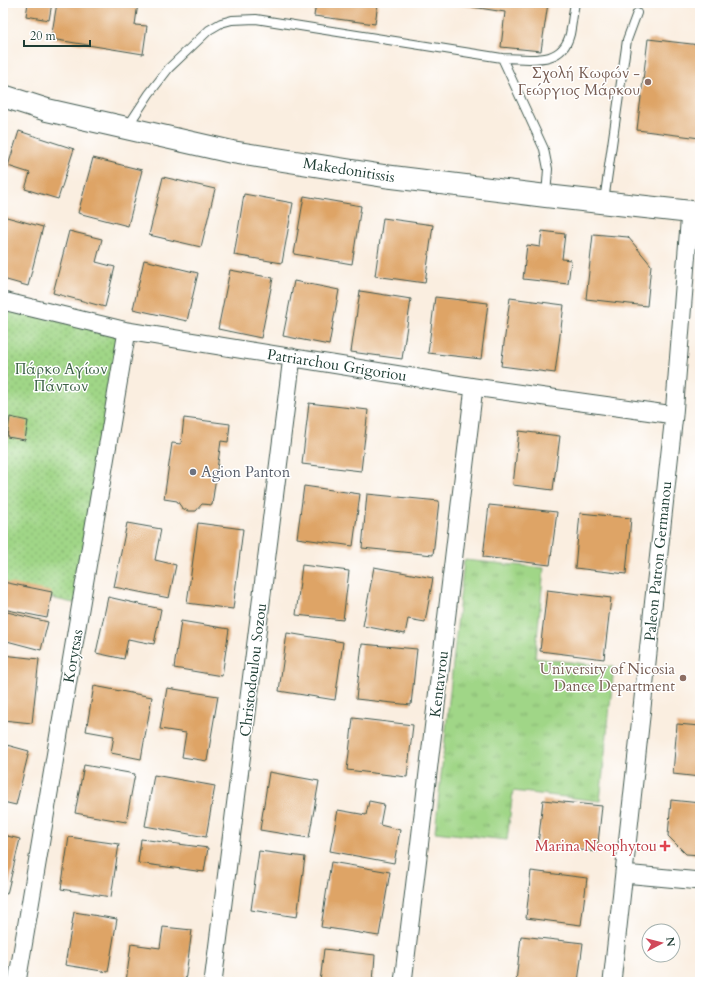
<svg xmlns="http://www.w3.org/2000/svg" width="703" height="985" font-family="Cardo,serif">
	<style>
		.grass { fill: url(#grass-tufts); stroke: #608a5e }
		.park { fill: url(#park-dots); stroke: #608a5e }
		.building { fill: #dea466 }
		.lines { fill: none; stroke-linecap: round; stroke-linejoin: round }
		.service-casing { stroke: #40584e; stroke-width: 10 }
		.minor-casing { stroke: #40584e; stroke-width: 19 }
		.secondary-casing { stroke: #40584e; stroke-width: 24 }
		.service { stroke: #fff; stroke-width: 8 }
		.minor { stroke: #fff; stroke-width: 17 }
		.secondary { stroke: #fff; stroke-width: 22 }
		.education-dot { fill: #8d6e63; stroke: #fff; stroke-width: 1.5 }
		.worship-dot { fill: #6b7280; stroke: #fff; stroke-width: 1.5 }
		.health-dot { fill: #e0444e; stroke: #fff; stroke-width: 1.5 }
		.labels { text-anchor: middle; stroke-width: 3; stroke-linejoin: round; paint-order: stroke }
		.education-label { font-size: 15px; fill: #785e54; stroke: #fff; text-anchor: end }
		.street-label { font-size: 15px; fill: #1f3d34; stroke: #fff }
		.park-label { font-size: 15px; fill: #3f6349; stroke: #fff }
		.worship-label { font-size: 15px; fill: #5b616d; stroke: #fff; text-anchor: start }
		.health-label { font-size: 15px; fill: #be3a42; stroke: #fff; text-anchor: end }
	</style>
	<defs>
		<pattern id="grass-tufts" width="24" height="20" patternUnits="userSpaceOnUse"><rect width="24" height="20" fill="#a0d687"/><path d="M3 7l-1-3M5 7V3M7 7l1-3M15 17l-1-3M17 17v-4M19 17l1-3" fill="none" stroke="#82af6f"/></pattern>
		<pattern id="park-dots" width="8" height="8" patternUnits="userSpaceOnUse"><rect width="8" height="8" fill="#a0d687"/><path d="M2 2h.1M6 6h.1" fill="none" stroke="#82af6f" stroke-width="1.8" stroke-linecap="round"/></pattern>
	</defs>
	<rect width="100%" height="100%" fill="#fff"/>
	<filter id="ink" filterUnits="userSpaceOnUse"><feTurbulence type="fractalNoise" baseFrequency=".025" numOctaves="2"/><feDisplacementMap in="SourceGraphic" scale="8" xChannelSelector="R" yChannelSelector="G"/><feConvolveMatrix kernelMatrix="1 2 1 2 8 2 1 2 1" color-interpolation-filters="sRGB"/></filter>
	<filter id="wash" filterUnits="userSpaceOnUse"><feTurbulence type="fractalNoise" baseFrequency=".012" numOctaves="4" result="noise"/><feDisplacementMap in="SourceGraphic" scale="16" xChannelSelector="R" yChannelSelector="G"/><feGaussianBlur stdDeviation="0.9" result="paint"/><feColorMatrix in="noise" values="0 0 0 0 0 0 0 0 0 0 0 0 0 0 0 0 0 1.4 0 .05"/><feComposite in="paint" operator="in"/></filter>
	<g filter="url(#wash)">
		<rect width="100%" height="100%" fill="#faeee0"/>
		<path class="grass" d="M464,560L544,568L535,658L614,667L600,801L513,791L507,840L435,832Z"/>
		<path class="park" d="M3,308L127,331L82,605L3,587Z"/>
		<g id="blocks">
			<path class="building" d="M28,3H52L49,20L26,16Z
				M57,3H138L135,25L147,26L143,54L51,39Z
				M316,3H378L375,24L314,16Z
				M446,3H548L541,51L501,47L505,12Z
				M648,39L700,45V138L637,130Z
				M19,131L74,149L58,199L25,189L30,173L8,166Z
				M93,158L142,170L128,226L78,213Z
				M163,177L215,189L201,247L149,235Z
				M244,194L293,203L282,263L234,255Z
				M304,196L361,206L352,264L294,254Z
				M3,216L43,227L28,286L3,279Z
				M383,218L433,225L425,283L375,276Z
				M69,231L102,239L96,262L115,267L105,307L53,293Z
				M542,231L565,234L562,259L571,260L568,284L523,279L527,245L540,247Z
				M593,234L628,237L651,265L647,306L586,299Z
				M144,260L198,273L187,321L133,309Z
				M230,270L273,278L261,338L218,329Z
				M294,281L339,290L329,345L283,336Z
				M360,291L411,299L402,359L351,352Z
				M435,297L488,303L481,359L428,353Z
				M510,298L564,305L555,373L501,366Z
				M309,403L368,410L361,471L302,464Z
				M10,417L28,421L25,440L7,437Z
				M184,418L230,424L228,442L221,441L212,505L202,504L196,511H188L182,508L177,501L164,499L172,443L181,444Z
				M519,431L560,436L553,490L513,485Z
				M304,486L360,494L353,546L297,538Z
				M367,494L439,501L433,555L362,548Z
				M489,505L557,512L550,565L483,557Z
				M580,513L631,518L626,574L575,568Z
				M127,523L161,529L155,560L176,565L169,598L114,587Z
				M198,523L243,529L233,609L187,603Z
				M302,565L349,571L343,620L296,615Z
				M374,567L433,578L425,622L408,619L405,634L363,626Z
				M3,582L52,592L47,618L3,609Z
				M547,590L611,598L604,659L540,651Z
				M108,597L161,609L154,644L128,639L124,659L96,653Z
				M3,611L48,622L41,650L3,640Z
				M181,621L229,629L222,676L174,668Z
				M287,633L343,642L335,700L279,691Z
				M362,644L417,649L411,705L356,699Z
				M3,655L39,659L32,723L3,720Z
				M94,686L152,697L141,759L111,753L114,736L86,731Z
				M167,688L218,696L207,761L182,757L186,733L160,729Z
				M353,718L413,725L407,777L347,770Z
				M677,724L700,726V777L673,774Z
				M3,744L29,751L16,805L3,802Z
				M84,765L135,774L126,822L75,813Z
				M269,772L319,781L309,838L260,830Z
				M154,775L215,786L206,837L145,826Z
				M543,800L602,806L597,852L538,845Z
				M671,800L700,803V855L686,854L668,836Z
				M369,801L384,804L380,825L400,830L394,863L330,851L338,810L366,815Z
				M3,835L20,839L7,894L3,893Z
				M69,837L119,844L111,897L61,889Z
				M141,839L208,848L204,872L138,863Z
				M259,851L305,857L297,917L251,910Z
				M331,862L390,872L379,936L321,927Z
				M531,871L587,878L581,925L526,918Z
				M74,912L117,919L108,972L65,965Z
				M163,927L192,930L185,982H126L131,944L160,948Z
				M521,936L583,943L578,982H516Z
				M324,949L375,955L373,982H320Z"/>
		</g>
	</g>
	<g filter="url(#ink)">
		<use href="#blocks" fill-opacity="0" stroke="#40584e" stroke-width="1"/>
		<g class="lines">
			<g class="service-casing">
				<path id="service" d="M502,58C528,58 562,67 570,34C572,24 573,13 575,3
					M128,126L149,94L169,68L209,30L221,23L232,20L256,19L502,58L544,149L548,169L546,196
					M604,201L627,40L637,13"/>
			</g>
			<g class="minor-casing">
				<path id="minor" d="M3,301L127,331L474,387L674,415
					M624,874L700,881
					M17,982L127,331
					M213,982L292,357
					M403,982L474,387
					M612,982L674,415L690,212"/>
			</g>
			<g class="secondary-casing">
				<path id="secondary" d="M3,96L47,110L232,152L384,176L546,196L700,213"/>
			</g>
			<use href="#service" class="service"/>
			<use href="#minor" class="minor"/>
			<use href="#secondary" class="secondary"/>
		</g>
	</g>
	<g class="education-dot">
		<circle cx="648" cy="82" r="4"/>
		<circle cx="683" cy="678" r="4"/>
	</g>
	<circle class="worship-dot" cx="193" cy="472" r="4"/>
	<path class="health-dot" d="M663 840h4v4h4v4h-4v4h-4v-4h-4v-4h4z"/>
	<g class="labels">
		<g class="education-label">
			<text x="640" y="78">Σχολή Κωφών -<tspan x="640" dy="17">Γεώργιος Μάρκου</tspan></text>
			<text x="675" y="674">University of Nicosia<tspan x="675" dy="17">Dance Department</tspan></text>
		</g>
		<g class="street-label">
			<text transform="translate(349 170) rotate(9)" y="5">Makedonitissis</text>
			<text transform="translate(337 365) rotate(9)" y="5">Patriarchou Grigoriou</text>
			<text transform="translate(658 561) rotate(-84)" y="5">Paleon Patron Germanou</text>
			<text transform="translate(73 656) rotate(-80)" y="5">Korytsas</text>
			<text transform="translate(253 670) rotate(-83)" y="5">Christodoulou Sozou</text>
			<text transform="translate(439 684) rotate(-83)" y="5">Kentavrou</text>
		</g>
		<g class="park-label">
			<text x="61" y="374">Πάρκο Αγίων<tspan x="61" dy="17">Πάντων</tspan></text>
		</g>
		<g class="worship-label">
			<text x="201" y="477">Agion Panton</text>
		</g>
		<g class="health-label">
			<text x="657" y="851">Marina Neophytou</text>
		</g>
	</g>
	<rect width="703" height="985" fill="none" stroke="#fff" stroke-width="16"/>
	<g transform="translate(661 943) rotate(83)"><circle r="19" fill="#ffffff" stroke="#a5b1ae"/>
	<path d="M0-3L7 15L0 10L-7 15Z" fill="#d1495b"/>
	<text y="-6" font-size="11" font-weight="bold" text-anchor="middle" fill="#1f3d34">N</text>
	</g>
	<path d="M24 40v6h66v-6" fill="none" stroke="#1f3d34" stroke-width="2"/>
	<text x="30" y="40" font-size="12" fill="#1f3d34" stroke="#ffffff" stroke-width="3" paint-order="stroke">20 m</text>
</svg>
